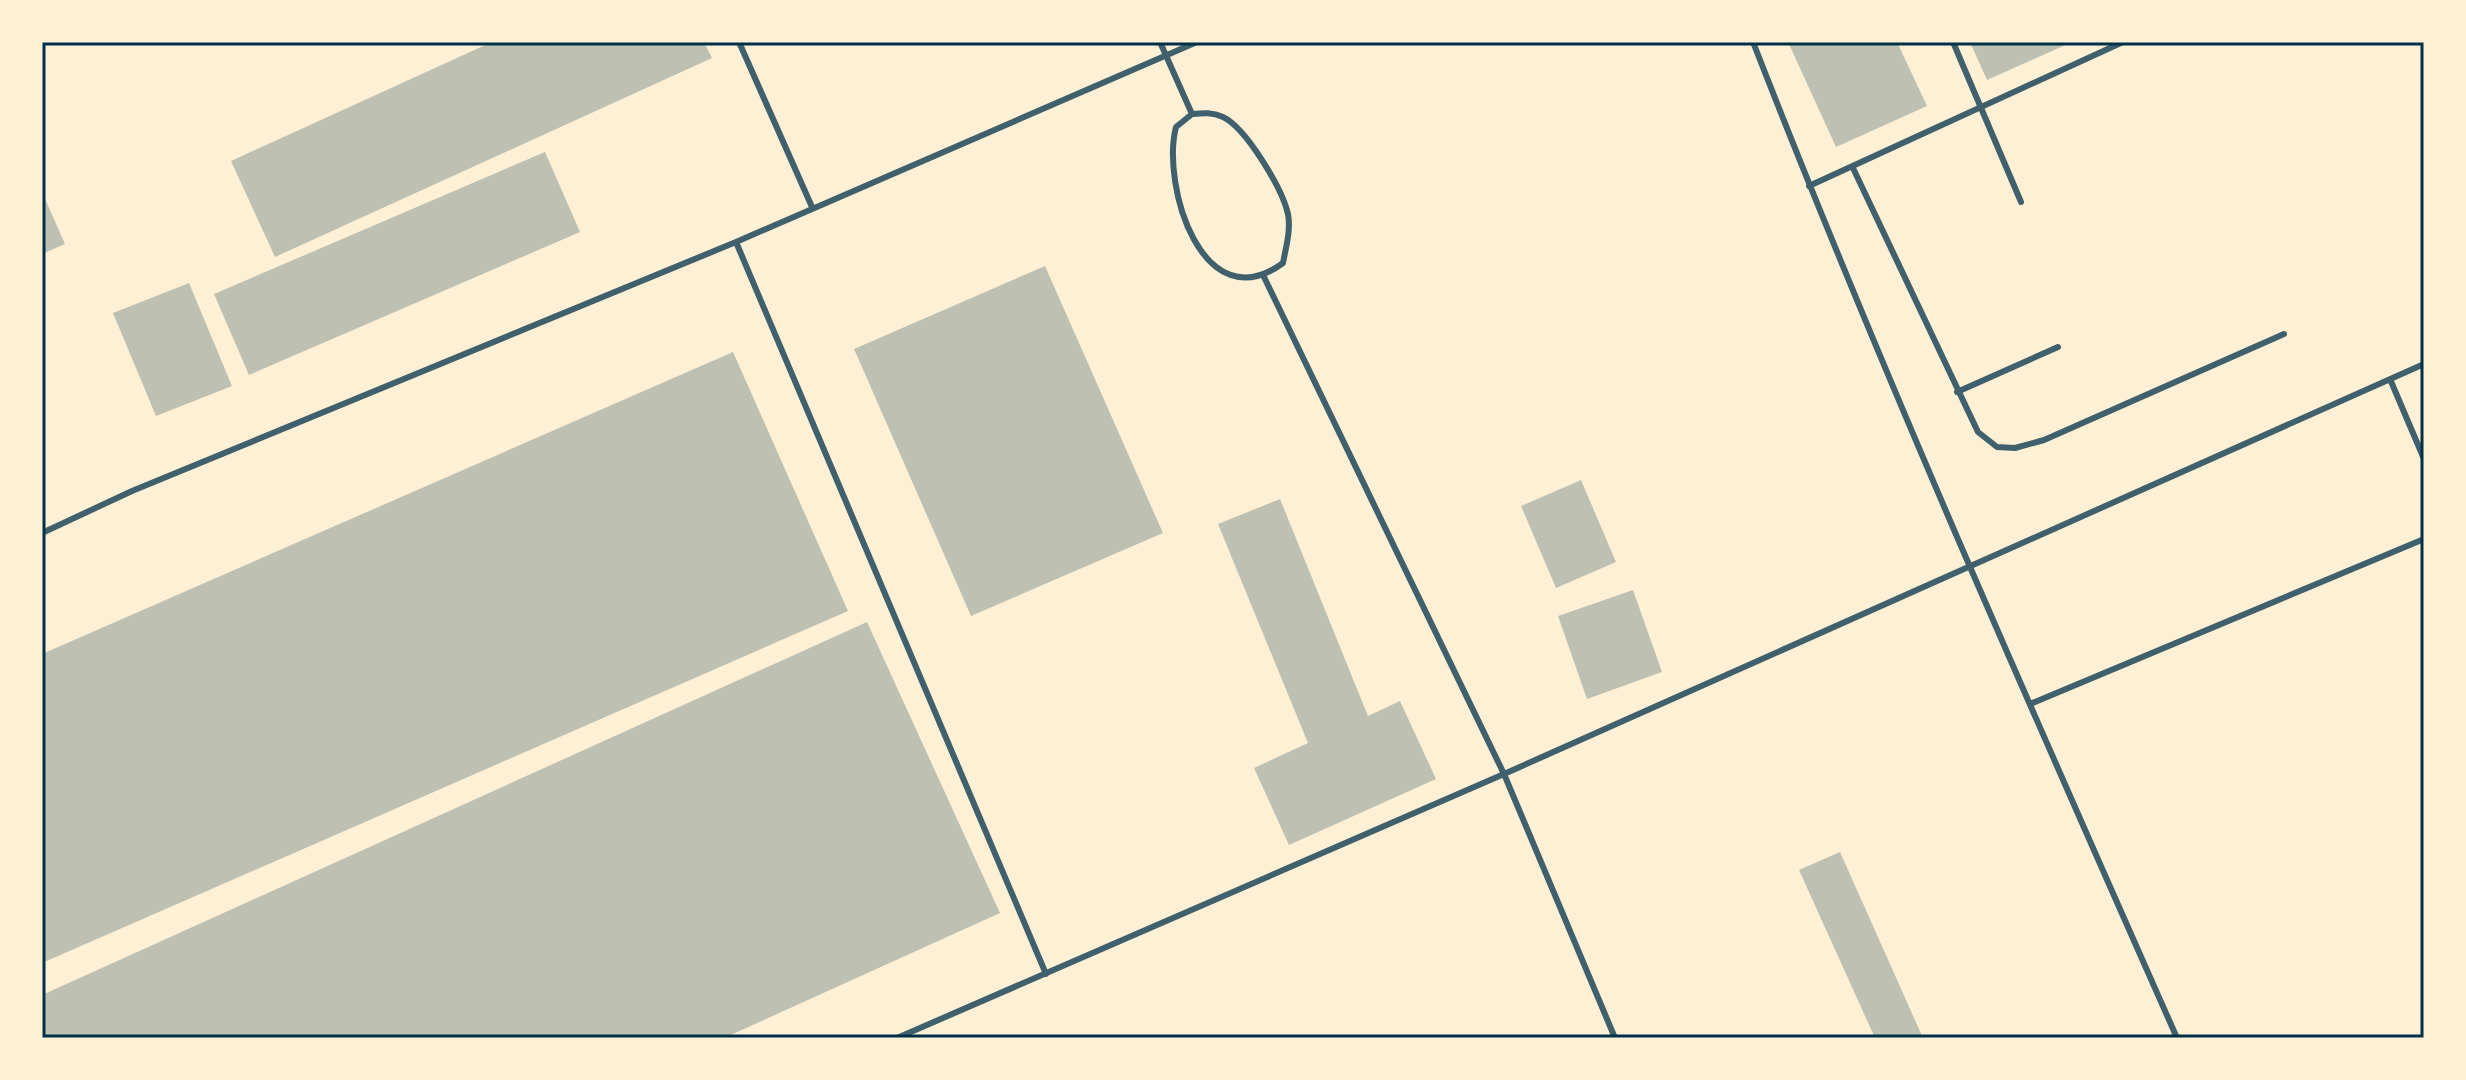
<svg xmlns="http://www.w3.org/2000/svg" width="2466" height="1080" font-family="Signika,sans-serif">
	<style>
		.building { fill: #bec0b2 }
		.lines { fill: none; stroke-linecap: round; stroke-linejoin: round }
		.service { stroke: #3f606c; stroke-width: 6 }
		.neatline { fill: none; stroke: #003049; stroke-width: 3 }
	</style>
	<rect width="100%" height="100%" fill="#fdf0d5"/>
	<path class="building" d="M492,42H704L712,58L275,257L231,161Z
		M1788,42H1897L1927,106L1836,147Z
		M1970,42H2072L1987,80Z
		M545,152L580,232L249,375L214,294Z
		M42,192L65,244L42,254Z
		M1045,266L1163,533L971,616L854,349Z
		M189,283L232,386L156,416L113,313Z
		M733,352L848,611L42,963V654Z
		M1581,480L1616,562L1556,588L1521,506Z
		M1280,499L1368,716L1400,701L1436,779L1289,845L1254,768L1308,743L1218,524Z
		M1633,590L1662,672L1587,699L1558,616Z
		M867,622L1000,913L724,1038H42V995Z
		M1840,852L1923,1038H1875L1799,870Z"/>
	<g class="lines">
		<path class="service" d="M739,42L812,207
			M1160,42L1192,114C1203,113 1212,112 1223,117C1246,128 1282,188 1288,214C1291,230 1286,247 1283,263C1203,322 1161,186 1176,127L1192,114
			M1753,42C1884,378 2031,708 2177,1038
			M1953,42L2021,202
			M1853,168L1978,432L1997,447L2015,448L2044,440L2284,334
			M1809,186L2123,42
			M736,242L1046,974
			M1264,277L1504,774L1615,1038
			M2390,379L2424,459
			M1957,392L2058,347
			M42,533L132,491L736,242L1197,42
			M2030,704L2424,539
			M897,1038L1504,774L2424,364"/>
	</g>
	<rect width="2466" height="1080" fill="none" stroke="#fdf0d5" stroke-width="88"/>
	<rect x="44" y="44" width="2378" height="992" class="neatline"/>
</svg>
